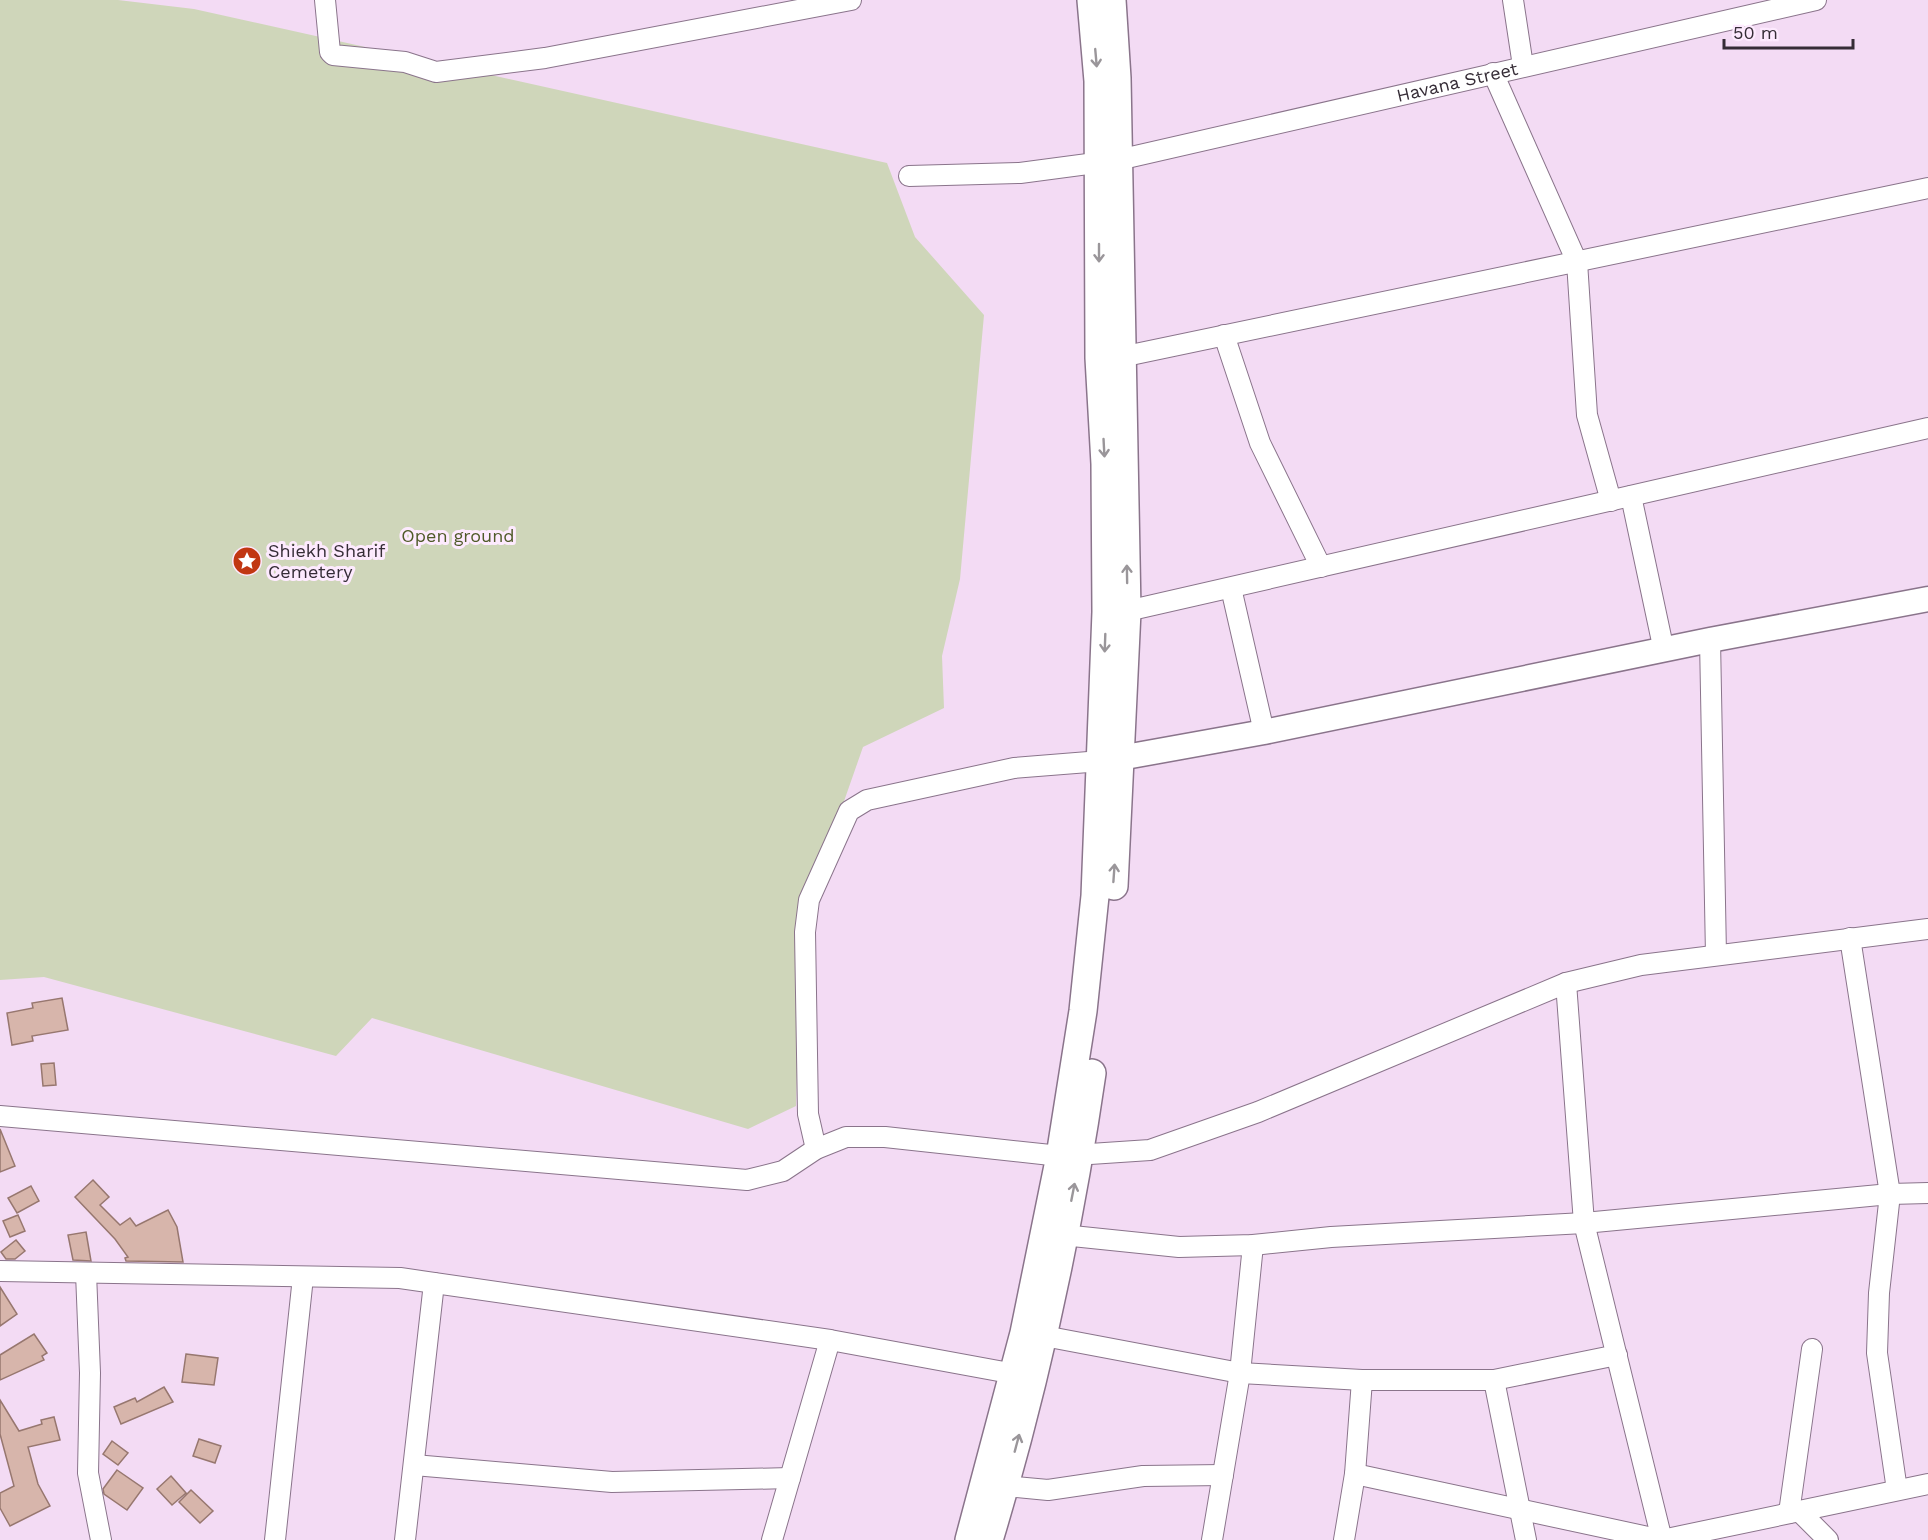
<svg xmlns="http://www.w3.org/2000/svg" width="1928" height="1540" font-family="'Work Sans',sans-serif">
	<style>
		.green { fill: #cfd6ba }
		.building { fill: #d7b5ab; stroke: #97776f; stroke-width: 1.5 }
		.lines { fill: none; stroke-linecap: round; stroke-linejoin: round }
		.minor-casing { stroke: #8a748b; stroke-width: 22 }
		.tertiary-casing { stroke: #8a748b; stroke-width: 27 }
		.secondary-casing { stroke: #8a748b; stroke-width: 30 }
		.minor { stroke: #fff; stroke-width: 20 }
		.tertiary { stroke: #fff; stroke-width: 24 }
		.secondary { stroke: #fff; stroke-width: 27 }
		.oneway { stroke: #9a969a }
		.labels { text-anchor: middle; stroke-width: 6; stroke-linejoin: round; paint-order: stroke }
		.street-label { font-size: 18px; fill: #352c36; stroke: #fdeafe }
		.park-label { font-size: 18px; fill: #4f5a28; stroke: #fdeafe }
		.poi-label { font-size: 18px; fill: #352c36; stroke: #fdeafe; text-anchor: start }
	</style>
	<rect width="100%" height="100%" fill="#f3dbf4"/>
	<path class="green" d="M0,0H118L194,9L887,163L915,237L984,315L960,579L942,656L944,708L863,747L801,924L796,1106L748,1129L372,1018L336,1056L44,977L0,980Z"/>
	<path class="building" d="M62,998L68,1030L32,1036L33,1041L12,1045L7,1013L33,1008L32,1003Z
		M54,1063L56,1085L43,1086L41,1064Z
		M0,1129L15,1166L0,1172Z
		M93,1180L109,1197L100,1205L120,1225L130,1218L136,1226L168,1210L177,1227L183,1262L126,1261L125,1258L128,1257L115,1239L75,1197Z
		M31,1186L39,1201L17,1213L8,1198Z
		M18,1215L25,1231L10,1237L3,1221Z
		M86,1232L91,1261L73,1260L68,1235Z
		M16,1240L25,1251L15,1259H6L1,1252Z
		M0,1287L17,1314L0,1326Z
		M34,1334L47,1353L42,1356L44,1360L0,1380V1355Z
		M186,1354L218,1358L214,1385L182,1382Z
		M164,1387L173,1402L121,1424L114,1407L135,1398L137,1402Z
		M0,1400L19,1431L42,1424L41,1420L54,1417L60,1440L28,1447L38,1484L50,1506L10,1526L0,1508V1493L14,1486L0,1434Z
		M199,1439L221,1446L215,1463L193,1456Z
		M112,1441L128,1453L118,1465L103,1454Z
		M117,1470L143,1488L127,1510L104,1494L103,1489Z
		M171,1476L186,1493L172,1505L157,1489Z
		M191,1490L213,1511L200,1523L179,1502Z"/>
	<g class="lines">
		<g class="minor-casing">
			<g id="minor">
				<path d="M325,0L330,52L333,55L405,62L436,72L545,58L851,0"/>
				<path d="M1513,0L1523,66"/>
				<path d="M1493,73L1577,262L1587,415L1611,501"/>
				<path id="s1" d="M909,176L1020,173L1118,160L1816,0"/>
				<path d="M1224,335L1260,443L1321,567"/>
				<path d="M1121,357L1928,188"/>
				<path d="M1631,496L1664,651"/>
				<path d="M1231,588L1264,732"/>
				<path d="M1127,611L1928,428"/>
				<path d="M1710,640L1716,955"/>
				<path d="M1850,938L1890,1194L1879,1293L1877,1353L1897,1490"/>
				<path d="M1566,983L1584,1223L1662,1540"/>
				<path d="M0,1116L747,1180L783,1171L816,1149L846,1137H885L1060,1156L1150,1150L1258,1112L1566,983L1641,965L1928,929"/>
				<path d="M816,1149L808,1114L805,932L809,900L849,811L867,800L1014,768L1101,761"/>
				<path d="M1053,1234L1179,1247L1253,1245L1331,1237L1584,1223L1890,1194L1928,1193"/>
				<path d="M0,1271L400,1278L830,1340L1015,1374"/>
				<path d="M86,1273L90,1373L88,1473L101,1540"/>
				<path d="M1044,1336L1240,1373L1362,1380H1494L1617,1355"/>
				<path d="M1494,1380L1526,1540"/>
				<path d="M414,1465L612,1482L790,1478"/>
				<path d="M1355,1474L1662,1540L1928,1484"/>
				<path d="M1005,1486L1048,1490L1143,1476L1223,1475"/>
				<path d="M1799,1511L1828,1540"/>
				<path d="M1789,1513L1812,1349"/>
				<path d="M275,1540L303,1277"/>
				<path d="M405,1540L434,1283"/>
				<path d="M772,1540L830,1340"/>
				<path d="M1212,1540L1240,1373L1253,1245"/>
				<path d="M1344,1540L1355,1474L1362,1380"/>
			</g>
		</g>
		<g class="tertiary-casing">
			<path id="tertiary" d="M1103,761L1264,732L1710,640L1928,599"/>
		</g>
		<g class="secondary-casing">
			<path id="secondary" d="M1112,0L1117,78L1127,611L1114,886
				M969,1540L1024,1333L1060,1156L1083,1011L1095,896L1106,612L1105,464L1099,358L1098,81L1091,0
				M989,1540C1035,1387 1069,1231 1092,1073"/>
		</g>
		<use href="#minor" class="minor"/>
		<use href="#tertiary" class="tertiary"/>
		<use href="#secondary" class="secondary"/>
	</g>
	<defs><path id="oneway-shaft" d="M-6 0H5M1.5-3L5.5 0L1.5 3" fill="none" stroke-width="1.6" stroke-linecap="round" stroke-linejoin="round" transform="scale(1.5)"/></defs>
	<g class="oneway">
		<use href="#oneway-shaft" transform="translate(1096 58) rotate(85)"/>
		<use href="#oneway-shaft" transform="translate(1099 253) rotate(90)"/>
		<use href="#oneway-shaft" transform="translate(1104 448) rotate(87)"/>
		<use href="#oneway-shaft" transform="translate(1127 574) rotate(-91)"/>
		<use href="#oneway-shaft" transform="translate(1105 643) rotate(92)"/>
		<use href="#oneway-shaft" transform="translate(1114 873) rotate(-86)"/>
		<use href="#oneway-shaft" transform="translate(1073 1192) rotate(-79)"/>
		<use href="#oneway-shaft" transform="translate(1017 1443) rotate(-75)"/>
	</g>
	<defs>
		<g id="sight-disc" transform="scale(1.5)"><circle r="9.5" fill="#c13712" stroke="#fdeafe"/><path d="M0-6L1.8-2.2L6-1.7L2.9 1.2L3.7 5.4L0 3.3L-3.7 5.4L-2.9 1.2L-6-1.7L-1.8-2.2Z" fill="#fff"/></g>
	</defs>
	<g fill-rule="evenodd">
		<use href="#sight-disc" x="247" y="561"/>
	</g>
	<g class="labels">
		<g class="street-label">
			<text dy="6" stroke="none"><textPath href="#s1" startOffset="558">Havana Street</textPath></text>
		</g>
		<g class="park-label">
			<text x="458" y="542">Open ground</text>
		</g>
		<g class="poi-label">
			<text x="268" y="557">Shiekh Sharif<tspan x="268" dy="21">Cemetery</tspan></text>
		</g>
	</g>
	<path d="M1724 39v9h129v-9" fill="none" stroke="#352c36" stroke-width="3"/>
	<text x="1733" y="39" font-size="18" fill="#352c36" stroke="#fdeafe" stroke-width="4.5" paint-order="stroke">50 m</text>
</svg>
